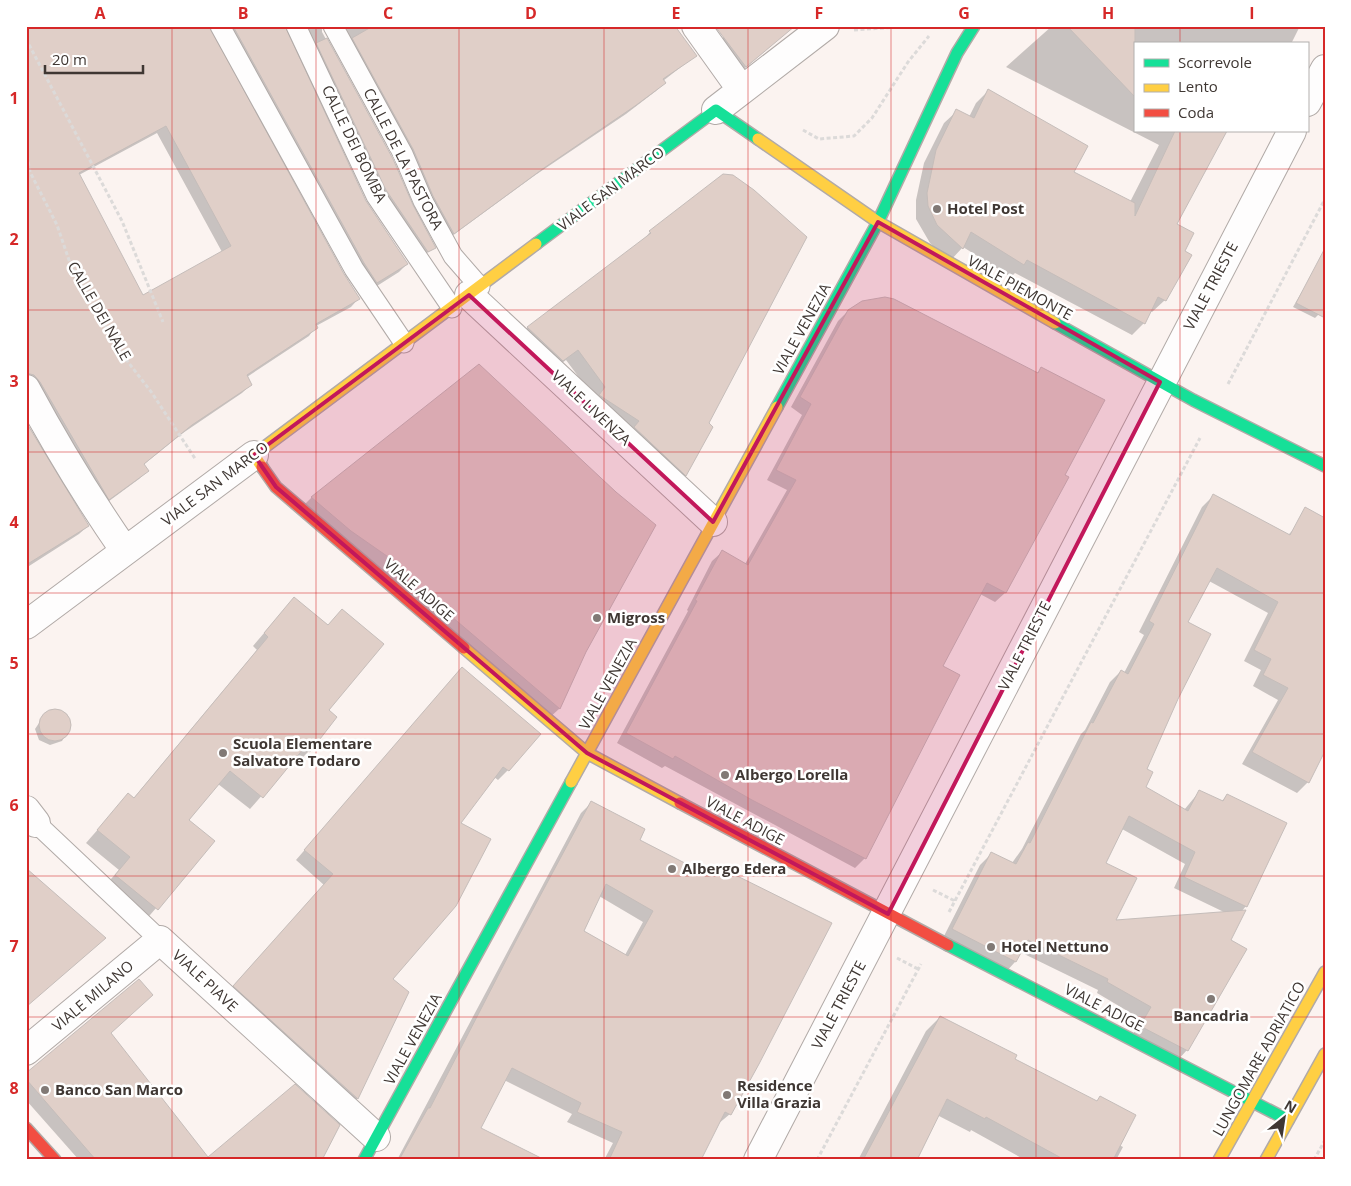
<svg xmlns="http://www.w3.org/2000/svg" width="1351" height="1186" font-family="'Open Sans',sans-serif">
	<style>
		.shadow { fill: #0003; fill-rule: evenodd }
		.building { fill: #e0cfc8; stroke: #c5bdba; fill-rule: evenodd }
		.lines { fill: none; stroke-linecap: round; stroke-linejoin: round }
		.lane-casing { stroke: #b1aaa7; stroke-width: 21 }
		.street-casing { stroke: #b1aaa7; stroke-width: 30 }
		.fast-casing { stroke: #b1aaa7; stroke-width: 14 }
		.slow-casing { stroke: #b1aaa7; stroke-width: 14 }
		.jam-casing { stroke: #b1aaa7; stroke-width: 14 }
		.path { stroke: #dcdad9; stroke-width: 3; stroke-dasharray: 4 2.5; stroke-linecap: butt }
		.lane { stroke: #fefdfd; stroke-width: 19 }
		.street { stroke: #fefdfd; stroke-width: 28 }
		.fast { stroke: #16e098; stroke-width: 11 }
		.slow { stroke: #ffcf43; stroke-width: 11 }
		.jam { stroke: #f24e42; stroke-width: 11 }
		.marked { fill: #c2185b; fill-opacity: 0.2; stroke: #c2185b; stroke-width: 4; stroke-linejoin: round }
		.grid { fill: none; stroke: #d62828; stroke-width: 1; stroke-opacity: 0.55 }
		.poi-dot { fill: #817975; stroke: #fff; stroke-width: 2 }
		.labels { text-anchor: middle; stroke-width: 5; stroke-linejoin: round; paint-order: stroke }
		.street-label { font-size: 15px; fill: #3f3733; stroke: #fff }
		.poi-label { font-size: 15px; font-weight: bold; fill: #3f3733; stroke: #fff; text-anchor: start }
		.neatline { fill: none; stroke: #d62828; stroke-width: 2 }
		.grid-label { font-size: 16px; text-anchor: middle; font-weight: bold; fill: #d62828 }
	</style>
	<rect width="100%" height="100%" fill="#fbf3f0"/>
	<path class="shadow" d="M26,26H208L343,275L359,298L351,307L316,326L309,336L247,377L251,384L242,393L183,433L143,465L147,471L139,479L101,507L26,384ZM157,133L222,252L142,297L79,175Z
		M218,26H285L365,202L407,264L399,272L369,291Z
		M294,26H322V32L392,159L412,206L434,247L419,260Z
		M331,26H673L695,56L663,81L664,83L656,91L626,114L534,176L445,241Z
		M735,26H794L737,75L715,45Z
		M1052,26H1300L1291,44H1135V131H1226L1175,224L1184,252L1165,300L1152,312L1150,311L1144,323L1132,335L1015,273L1011,277L963,247L950,261L930,243L916,219V200L924,163L944,123L957,111L969,117L976,103L988,91L1072,172L1130,202L1159,145L1006,67Z
		M723,175L708,423L685,475L675,486L595,399L566,360L551,371L517,339L527,328L640,244L650,232Z
		M1310,278L1319,314L1315,318L1293,307Z
		M848,311L1037,373L1042,369L1064,476L1067,478L1005,593L995,602L980,594L942,667L865,858L855,868L665,766L662,768L617,743L688,611L687,610L712,561L722,552L745,564L787,490L767,480L802,415L791,407L838,321Z
		M26,422L88,526L79,534L26,568Z
		M1213,496L1288,535L1293,530L1308,782L1297,793L1242,764L1278,700L1253,686L1261,670L1244,661L1268,613L1209,581L1186,622L1177,699L1145,770L1144,787L1184,810L1199,792L1221,802L1227,795L1246,906L1241,912L1187,1050L1177,1061L1131,1038L1141,1019L1097,993L1098,990L1020,952L1015,962L1005,973L942,940L980,865L991,854L1012,863L1022,849L1081,734L1085,730L1110,682L1121,671L1124,673L1144,635L1139,632L1202,507ZM1122,829L1185,864L1174,888L1226,913L1114,921L1104,863Z
		M312,497L585,651L559,709L548,719L301,508Z
		M342,611L327,710L336,717L309,751L296,764L292,761L250,809L218,784L188,821L213,842L144,922L103,888L119,870L86,843L128,795L133,799L257,650L253,646L282,612L327,626Z
		M453,678L508,770L498,780L494,777L459,824L391,979L408,993L357,1099L347,1108L224,996L324,885L296,860Z
		M56,709L67,714L71,726L62,741L50,745L39,740L35,729L45,714Z
		M591,803L639,840L707,875L716,866L730,1114L718,1124L699,1160H604L613,1143L567,1122L572,1114L504,1080L479,1128L540,1160H397L581,813ZM599,896L643,922L625,955L583,931Z
		M940,1017L1013,1060L1096,1102L1100,1098L1119,1145L1123,1147L1116,1160H1025L971,1130L970,1132L937,1115L915,1160H858L926,1031Z
		M26,1075L208,1158L320,1160H79L26,1100Z"/>
	<path class="building" d="M26,26H209L344,274L360,299L316,324L318,328L247,375L252,385L192,425L144,464L149,471L109,500L40,382L34,375L26,373ZM166,126L231,246L143,295L79,173Z
		M233,26H285L366,201L408,264L377,283L364,263Z
		M373,26H675L697,56L663,79L666,83L635,106L544,168L454,234L433,196L413,149L352,38Z
		M715,26H795L746,67Z
		M1067,26H1135V97Z
		M327,38L393,159L413,205L436,248L428,252L386,190L316,43Z
		M988,89L1088,146L1074,172L1135,203V216L1175,131H1227L1177,224L1194,233L1185,251L1192,255L1166,301L1158,297L1145,324L1027,260L1024,265L971,232L963,249L937,225L928,206L927,193L936,150L956,109L974,118Z
		M723,174L733,175L754,190L807,237L709,423L713,427L686,476L634,427L639,421L599,395L605,387L578,350L563,361L527,327L651,233L649,231Z
		M1325,248V318L1296,303Z
		M885,297L894,299L1038,373L1041,367L1105,400L1065,475L1069,477L1006,593L987,583L943,666L960,675L866,859L752,800L675,756L673,759L626,733L697,601L695,600L722,550L748,565L796,480L776,470L811,404L800,397L848,310L862,301Z
		M479,364L616,492L656,525L586,652L560,709L390,564L394,561L351,531L311,497Z
		M26,422L89,526L26,565Z
		M1213,494L1290,535L1305,507L1325,518V751L1309,783L1252,752L1288,688L1263,675L1271,659L1254,650L1278,602L1217,568L1188,622L1211,634L1178,699L1147,769L1153,772L1146,787L1188,811L1199,790L1223,801L1227,794L1287,823L1247,907L1184,877L1195,852L1129,816L1106,863L1137,878L1116,920L1246,910L1231,940L1247,949L1188,1051L1140,1026L1151,1007L1107,982L1108,979L1028,940L1016,962L952,929L991,852L1016,864L1028,842L1030,843L1091,722L1093,723L1121,670L1128,674L1154,624L1149,621Z
		M294,597L328,625L342,609L384,644L329,710L337,717L310,752L304,748L263,798L230,771L189,820L215,841L158,910L115,875L130,857L97,830L128,793L134,798L268,637L264,633Z
		M462,667L541,734L509,771L503,767L461,823L491,839L456,906L393,979L409,992L358,1099L233,986L333,874L304,850Z
		M39 725a16 16 0 1 1 32 0a16 16 0 1 1-32 0Z
		M591,801L645,829L640,840L710,876L715,865L832,923L759,1064L731,1115L725,1112L701,1160H609L622,1132L577,1112L581,1103L512,1068L481,1128L545,1160H399L428,1108H430L517,939ZM606,884L653,911L628,956L584,931Z
		M26,868L106,938L26,1007Z
		M139,979L153,995L111,1033L208,1157L295,1084L340,1125L322,1160H96L26,1079V1073Z
		M940,1016L1017,1055L1015,1059L1097,1101L1100,1096L1136,1115L1113,1160H1065L986,1117L985,1119L947,1099L917,1160H863Z"/>
	<g class="lines">
		<g class="lane-casing">
			<path id="lane" d="M220,26L354,269L404,343
				M296,26L376,196L452,308
				M333,26L403,154L423,201L453,256L480,287
				M36,823L160,940"/>
		</g>
		<g class="street-casing">
			<path id="street" d="M696,26L741,89
				M1307,102L1325,69
				M716,110L825,26
				M469,295L713,522
				M26,389C56,445 89,499 125,551
				M26,625L254,455
				M26,810L36,823
				M26,1051L160,940L376,1137
				M758,1160C938,818 1112,473 1292,131"/>
		</g>
		<g class="fast-casing">
			<path id="fast" d="M536,244L716,110L758,139
				M1055,323L1193,400L1325,466
				M777,407L878,222L957,53L974,26
				M948,945L1288,1120
				M364,1160L571,782"/>
		</g>
		<g class="slow-casing">
			<path id="slow" d="M758,139L878,222L1055,323
				M262,467L254,455L536,244
				M464,648L587,753L680,803
				M571,782L777,407
				M1219,1160L1325,972
				M1266,1160L1325,1054"/>
		</g>
		<g class="jam-casing">
			<path id="jam" d="M262,467L276,487L464,648
				M680,803L948,945
				M26,1128L55,1160"/>
		</g>
		<path class="path" d="M854,30L911,26
			M26,39L122,221L163,322
			M803,130L819,139L854,136L872,118L908,62L929,36
			M26,149L30,172L57,225L70,263L118,349L152,393L196,460
			M1228,384L1325,199
			M933,890L955,901
			M949,912L1200,438
			M897,958L918,969
			M817,1160L921,964
			M1314,1160L1325,1140"/>
		<use href="#lane" class="lane"/>
		<use href="#street" class="street"/>
		<use href="#fast" class="fast"/>
		<use href="#slow" class="slow"/>
		<use href="#jam" class="jam"/>
	</g>
	<path class="marked" d="M878,222L1160,382L888,914L587,753L276,487L254,455L469,295L713,522Z"/>
	<path class="grid" d="M172,26V1160M316,26V1160M459,26V1160M604,26V1160M748,26V1160M891,26V1160M1036,26V1160M1180,26V44M1180,131V1160M26,169H1325M26,310H1325M26,452H1325M26,593H1325M26,734H1325M26,876H1325M26,1017H1325"/>
	<g class="poi-dot">
		<circle cx="937" cy="209" r="5"/>
		<circle cx="597" cy="618" r="5"/>
		<circle cx="223" cy="753" r="5"/>
		<circle cx="725" cy="775" r="5"/>
		<circle cx="672" cy="869" r="5"/>
		<circle cx="991" cy="947" r="5"/>
		<circle cx="1211" cy="999" r="5"/>
		<circle cx="45" cy="1090" r="5"/>
		<circle cx="727" cy="1095" r="5"/>
	</g>
	<g class="labels">
		<g class="street-label">
			<text transform="translate(354 144) rotate(64)" y="5">CALLE DEI BOMBA</text>
			<text transform="translate(403 159) rotate(63)" y="5">CALLE DE LA PASTORA</text>
			<text transform="translate(611 189) rotate(-37)" y="5">VIALE SAN MARCO</text>
			<text transform="translate(1211 286) rotate(-62)" y="5">VIALE TRIESTE</text>
			<text transform="translate(1020 288) rotate(29)" y="5">VIALE PIEMONTE</text>
			<text transform="translate(99 311) rotate(60)" y="5">CALLE DEI NALE</text>
			<text transform="translate(802 329) rotate(-61)" y="5">VIALE VENEZIA</text>
			<text transform="translate(591 408) rotate(43)" y="5">VIALE LIVENZA</text>
			<text transform="translate(215 484) rotate(-37)" y="5">VIALE SAN MARCO</text>
			<text transform="translate(419 590) rotate(41)" y="5">VIALE ADIGE</text>
			<text transform="translate(1025 646) rotate(-63)" y="5">VIALE TRIESTE</text>
			<text transform="translate(608 684) rotate(-61)" y="5">VIALE VENEZIA</text>
			<text transform="translate(745 821) rotate(28)" y="5">VIALE ADIGE</text>
			<text transform="translate(205 981) rotate(43)" y="5">VIALE PIAVE</text>
			<text transform="translate(93 996) rotate(-40)" y="5">VIALE MILANO</text>
			<text transform="translate(839 1005) rotate(-62)" y="5">VIALE TRIESTE</text>
			<text transform="translate(1104 1008) rotate(27)" y="5">VIALE ADIGE</text>
			<text transform="translate(413 1039) rotate(-61)" y="5">VIALE VENEZIA</text>
			<text transform="translate(1259 1059) rotate(-61)" y="5">LUNGOMARE ADRIATICO</text>
		</g>
		<g class="poi-label">
			<text x="947" y="214">Hotel Post</text>
			<text x="607" y="623">Migross</text>
			<text x="233" y="749">Scuola Elementare<tspan x="233" dy="17">Salvatore Todaro</tspan></text>
			<text x="735" y="780">Albergo Lorella</text>
			<text x="682" y="874">Albergo Edera</text>
			<text x="1001" y="952">Hotel Nettuno</text>
			<text x="1211" y="1021" text-anchor="middle">Bancadria</text>
			<text x="737" y="1091">Residence<tspan x="737" dy="17">Villa Grazia</tspan></text>
			<text x="55" y="1095">Banco San Marco</text>
		</g>
	</g>
	<rect width="1351" height="1186" fill="none" stroke="#ffffff" stroke-width="55"/>
	<rect x="1134" y="42" width="175" height="90" fill="#ffffff" stroke="#b2afad"/>
	<rect x="1144" y="59" width="25" height="8" fill="#16e098" stroke="#b2afad"/>
	<text x="1178" y="68" font-size="15" fill="#3f3733">Scorrevole</text>
	<rect x="1144" y="84" width="25" height="8" fill="#ffcf43" stroke="#b2afad"/>
	<text x="1178" y="92" font-size="15" fill="#3f3733">Lento</text>
	<rect x="1144" y="109" width="25" height="8" fill="#f24e42" stroke="#b2afad"/>
	<text x="1178" y="118" font-size="15" fill="#3f3733">Coda</text>
	<g transform="translate(1284 1118) rotate(30)" stroke="#ffffff" stroke-width="4" paint-order="stroke">
	<path d="M0-4L9 19L0 12L-9 19Z" fill="#3f3733"/>
	<text y="-8" font-size="14" font-weight="bold" text-anchor="middle" fill="#3f3733">N</text>
	</g>
	<path d="M45 65v8h98v-8" fill="none" stroke="#3f3733" stroke-width="2.5"/>
	<text x="52" y="65" font-size="15" fill="#3f3733" stroke="#ffffff" stroke-width="4" paint-order="stroke">20 m</text>
	<rect x="28" y="28" width="1296" height="1130" class="neatline"/>
	<g class="grid-label">
		<text x="100" y="19">A</text>
		<text x="243" y="19">B</text>
		<text x="388" y="19">C</text>
		<text x="531" y="19">D</text>
		<text x="676" y="19">E</text>
		<text x="819" y="19">F</text>
		<text x="964" y="19">G</text>
		<text x="1108" y="19">H</text>
		<text x="1252" y="19">I</text>
		<text x="14" y="104">1</text>
		<text x="14" y="245">2</text>
		<text x="14" y="387">3</text>
		<text x="14" y="528">4</text>
		<text x="14" y="669">5</text>
		<text x="14" y="811">6</text>
		<text x="14" y="952">7</text>
		<text x="14" y="1094">8</text>
	</g>
</svg>
